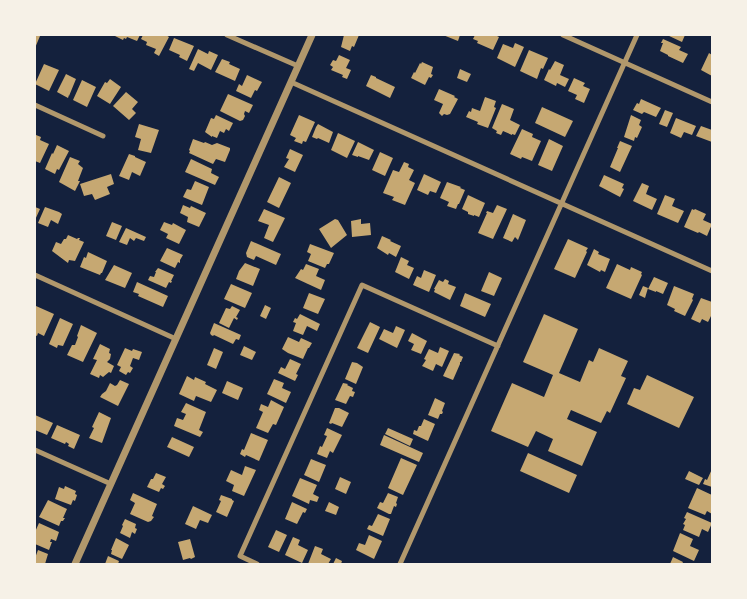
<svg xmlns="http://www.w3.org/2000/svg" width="747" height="599" font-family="'Libre Baskerville',serif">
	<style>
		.building { fill: #c6a872 }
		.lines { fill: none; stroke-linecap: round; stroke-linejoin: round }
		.minor { stroke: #b1986c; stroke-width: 5 }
		.tertiary { stroke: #b1986c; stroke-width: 7 }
	</style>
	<rect width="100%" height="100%" fill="#14213d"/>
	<path class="building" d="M35,35L40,36L35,48Z
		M113,35H140L137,41L127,37L126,39L124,38L123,40Z
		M143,35H166L169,37L159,56L154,53L156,49L146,45L147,42L141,39Z
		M344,35H359L354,47L352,46L350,51L341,47Z
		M443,35H460L458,41Z
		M475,35H495L499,37L493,50L477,43L478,41L473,39Z
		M667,35H685L682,42Z
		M174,38L194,46L187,61L179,57L180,55L169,50Z
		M663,39L681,47L679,50L688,54L683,63L668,56V55L660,51L663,43H661Z
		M515,43L524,47L515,67L497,58L503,44L513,48Z
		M198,49L208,54L209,51L218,55L211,70L198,63L194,71L189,69Z
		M529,50L548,58L543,69L541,68L537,79L520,71Z
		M709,53L712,55V76L701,70Z
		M339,55L350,60L346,68L351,70L347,79L342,77L343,75L331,70L333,67L330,65L333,60L336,61Z
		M222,59L230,62L229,64L240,69L235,81L215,72Z
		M555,61L564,65L560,75L569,79L565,87L557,83L556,86L544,80L549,69L550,70Z
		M422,62L433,67L431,74L433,75L431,78L429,77L425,85L411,78L414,72L415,73L420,63L421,64Z
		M44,64L59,70L49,91L35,84Z
		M460,69L471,74L467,82L457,78Z
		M66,74L76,79L69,96V95L68,98L57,92Z
		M247,75L262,82L257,91L255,90L251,98L236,91L239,84L242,86Z
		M371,75L376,77V78L395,87L390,98L366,86Z
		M574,78L585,83L583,86L590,89L584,103L575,99L577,95L568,91Z
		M110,79L121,87L110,104L97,96L105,82L107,83Z
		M82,80L96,87L87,107L73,100Z
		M439,89L455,96L454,97L458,99L450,114L447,115L444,114L442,116L439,113L443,104L434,100Z
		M126,92L138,102L132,109L136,113L129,120L113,106Z
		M228,94L253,105L249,113L245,111L244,114L245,116L243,120L240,121L220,111Z
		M485,97L496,101L494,107L496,108L488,128L477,124L478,122L466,117L469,111L471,112L472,108L480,111Z
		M641,99L661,108L656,117L644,112L642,114L633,110L637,103L639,104Z
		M502,104L514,109L510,120L520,125L515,135L512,134V135L503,131L501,135L496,133L497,131L492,128Z
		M542,107L573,121L565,137L535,123Z
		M665,110L673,113L667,127L659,124Z
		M216,115L233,123L229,131L226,129L224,133L220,131L217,138L212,136V137L205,132L211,118L214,119Z
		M299,115L315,122L306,142L303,141L302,144L294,141L296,138L290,135Z
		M631,115L641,120L639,125L642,127L637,138L635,137L634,141L624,137Z
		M676,118L696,126L692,135L684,132L681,138L670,133Z
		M139,124L159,130L151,153L138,150L141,139L135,137Z
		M318,124L333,132L329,143L318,138L317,139L312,137L316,127Z
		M701,126L712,130V142L696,136Z
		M522,129L533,134L532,137L541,141L532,161L522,157L521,159L510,154Z
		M338,133L355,141L347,158L331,150Z
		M36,135L41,137L40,140L49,144L40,163L35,161Z
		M193,139L204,143L205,142L212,145L217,143L230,148V150L225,162L216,159L213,164L189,153L190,151L189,150Z
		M549,139L563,146L552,171L538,165Z
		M620,141L632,146L620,172L610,167L618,148H617Z
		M358,142L374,150L369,160L358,156V157L352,155Z
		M57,145L69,151L59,170L57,169L55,174L45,169L52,153L53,154Z
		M290,149L303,155L295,172L284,167L289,159L286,158Z
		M380,152L393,158L385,176L372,170Z
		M129,154L135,156V157L146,162L140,176L132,172L129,180L119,176Z
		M70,157L80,161L78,164L83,168L78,181H80L75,191L59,182Z
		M191,159L212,169L211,173L219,177L215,185L185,172Z
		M404,162L409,164L408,167L414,170L409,180L415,183L405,205L392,200L394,197L383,193L393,170L399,172Z
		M111,174L114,184L107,187L110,194L95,200L92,194L84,196L80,184Z
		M424,174L441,182L436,193L430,191L428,195L417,190Z
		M604,175L624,184L622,188L624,189L620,197L599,186Z
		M279,177L291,183L279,208L267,202Z
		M195,181L209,187L202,205L183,197L187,189L191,190Z
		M447,182L461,187L460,188L465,190L459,204H458L456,209L447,206L449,202L440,198Z
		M642,183L649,186L646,194L657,199L652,210L633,201Z
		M468,195L485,203L479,217L474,215V216L468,214V212L462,209Z
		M665,195L675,199L672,206L684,211L678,223L657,214Z
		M183,205L190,208L191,206L206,213L199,227L187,222L188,217L180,213Z
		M497,205L507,209L493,239L478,233L487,213H486L487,211L493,213Z
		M35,207L40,209L35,220Z
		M45,207L59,212L62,214L58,224L51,220L48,227L38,223Z
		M264,209L285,218L273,242L264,238L269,225L258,221Z
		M692,209L694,210L695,209L706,214L703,220L712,224L707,236L699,232L698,233L684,227Z
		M513,214L526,220L518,240L515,237L512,242L503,238Z
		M335,219L338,220L347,235L331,248L319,229Z
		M361,219V224L370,223L371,235L352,237L351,221Z
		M112,222L122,226L116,240L106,236Z
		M164,222L172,225L173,223L186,230L179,244L166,238L168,234L160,230Z
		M126,228L146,237L144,241L136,238L134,241L130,238L127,245L119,242Z
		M68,235L77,239L78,238H80L79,240L84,242L75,261L69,260L68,263L52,251L56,242L61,244L64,239H66Z
		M382,236L391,240L390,241L401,246L396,257L389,253L388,255L377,248Z
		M568,239L588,248L586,251L587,252L575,278L554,269Z
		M251,241L281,254L276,265L256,256L254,260L247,257L246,253Z
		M310,244L334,253L329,264H327L325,268L308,261L311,254L307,252Z
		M167,248L183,255L180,260V263L178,262L175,268L160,261Z
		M594,249L599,252L598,254L610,259L605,272L601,270L600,272L587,265Z
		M88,252L107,261L102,273H101L100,275L80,267L84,257L86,258Z
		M401,257L409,261L407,265L414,268L409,279L395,272Z
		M245,263L260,269L253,286L236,279L239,271Z
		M306,264L319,269L316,276L325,280L321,290L295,278L301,269L303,270Z
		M617,264L630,270L631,267L642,272L641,274L642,275L631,299L606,288Z
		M114,265L132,273L125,288L105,280Z
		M158,268L174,275L171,281H172L171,283L169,282L166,288L148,280L150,276L154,277L156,272H155Z
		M424,270L436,275L429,292L413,285L417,276L421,278Z
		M489,272L502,278L494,296L481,291Z
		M654,277L668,283L663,294L656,291V292L648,289Z
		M445,279L449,281L448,284L456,287L450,300L434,292L435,289H434L439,280L443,282Z
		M137,282L168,296L163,307L138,296L139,294L133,292Z
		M231,284L252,293L245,308L224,299Z
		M643,286L648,288L645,298L639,295Z
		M674,286L694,294L692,299L693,300L685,316L674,311L675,309L667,305Z
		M309,293L325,299L318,314L303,308Z
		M465,293L491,304L485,317L460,306Z
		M701,298L712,302V317L711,316L708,322L702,319L700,323L691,319Z
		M265,305L271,308L266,319L260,316Z
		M36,306L54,314L44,336L38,333L37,336L35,335V308Z
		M232,306L240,310L236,317L238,318L237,320L234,318L229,328L219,323L226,308L230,309Z
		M300,314L320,324L317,331L307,326L303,335L293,331L296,323L293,322L295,318L297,319Z
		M544,314L578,329L559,373L580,382L589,360L593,362L599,348L628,361L621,376L626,378L610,413L607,411L601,423L571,410L567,419L597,432L582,466L548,451L553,439L536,431L528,447L491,431L512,383L544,397L553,375L523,362Z
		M60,318L73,324L63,346L58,345L57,348L49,344Z
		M370,322L380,327L368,353L357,348Z
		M214,323L241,335L239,340L236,339L233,344L214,335L213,336L211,335L210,333Z
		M81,325L97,333L83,362L67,355L72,345H75L78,337L77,336Z
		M396,326L405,330L397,348L379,339L384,329L393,333Z
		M412,333L427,341L421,354L411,350L414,344L408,341Z
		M288,337L299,342L301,338L312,343L309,348H308L303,359L288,353L282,349Z
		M100,344L110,349L109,353L111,354L110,359L107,362L114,366L111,373L109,372L103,377L100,375L99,378L90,374L97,360L93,359Z
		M244,346L256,352L252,360L240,355Z
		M440,347L449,351L442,367L436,364L433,371L422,366L426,360L424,359L429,349L438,353Z
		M125,348L132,351L133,349L142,352L139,360L133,358L130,366L133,368L130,373L128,372L126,375L119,371L121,367L117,365Z
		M214,348L223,352L216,369L207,365Z
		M454,353L460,354L459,355L463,357L461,362H460V364L453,380L443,376Z
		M290,359L301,364L296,374L298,375L295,381L278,373L281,367L285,369Z
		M352,362L357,363L363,367L356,384L345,379Z
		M647,375L694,397L679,428L627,404L634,388L640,390Z
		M187,376L194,380L195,377L206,382L205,384L217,390L211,402L196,396L194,401L179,394Z
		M274,379L284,383L282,388L291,392L286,403L267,394Z
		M120,380L129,384L118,406L100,397L102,394L106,391L110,383L115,386L117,385Z
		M227,381L243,388L238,400L222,393Z
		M343,383L348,384L347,385L353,388L352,391L355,392L353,397L350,396L346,404L335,400Z
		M435,398L445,403L442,411L443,412L442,414H440L438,419L428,415Z
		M271,400L284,407L276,425L273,424L268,433L256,428L263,412L259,410L261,404L268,407Z
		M186,403L206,412L199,430L203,432L200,437L174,426L177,418L183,420L186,414L181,412Z
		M335,408H339L349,413L342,427L332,423L331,424L329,423Z
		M99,412L111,418L102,443L89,438L94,428L92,427Z
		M35,415L53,423L47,435L35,430Z
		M424,419L435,424L428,441L413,434L414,430L417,431L419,426H421Z
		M57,425L80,435L74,449L68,446L69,444L66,442L65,444L51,438Z
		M327,428L342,435L333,453L330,451L327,458L317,454L320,446L322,447L327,436L324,435Z
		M388,428L413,439L410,446L385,434Z
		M251,433L268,440L259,461L246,455L245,457L240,454L242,449L244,450Z
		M384,435L423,453L419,462L380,445Z
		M172,437L194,447L189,457L167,447Z
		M528,453L577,475L569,493L520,471Z
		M401,458L417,465L403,495L388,488Z
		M311,459L326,465L319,482L304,475Z
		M245,466L256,470L244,496L232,491L234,485L226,481L231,470L242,475Z
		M712,469V487L703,484L705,479L707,480Z
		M689,471L703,478L699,485L685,479Z
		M156,473L166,477L162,484L165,486L163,489L161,488L159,492L147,487L151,479H153Z
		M340,477L351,482L346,494L335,489Z
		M300,478L317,485L313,494L319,497L317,502L310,500L309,504L292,496Z
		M65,486L76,491L75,494L77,495L75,501L73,500L71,505L55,499L59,487L64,489Z
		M697,488L712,495V514L707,511L705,515L688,508Z
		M133,493L157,504L152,516L154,517L151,521L148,522L130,514L135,503L130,500Z
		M388,493L398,497L396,503L397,504L396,507L394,506L391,514H389L377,508L380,502L383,503Z
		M221,495L232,499V500L234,501L227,517L216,512L221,501L219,500Z
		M48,500L67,509L63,518H65L63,521H61L59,526L39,517Z
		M292,502L307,509L305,513L303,512L297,524L285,519Z
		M329,502L339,507L336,515L325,511Z
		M193,506L212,515L208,523L200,520L196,529L185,524Z
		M687,512L712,523L708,532L702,529L699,537L683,530L685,525L683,524L686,519L684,518Z
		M378,514L390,519L383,536L367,529L369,525L372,526Z
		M125,519L136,524L135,528L137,529L135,534L132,532L130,538L120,533L123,526L122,525Z
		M39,523L59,532L56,541L51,539L50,542H52L49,550L35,544V532Z
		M276,530L287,535L279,552L268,547Z
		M680,533L693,539L690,546L699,550L694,561L673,551Z
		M369,535L382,541L374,559L356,550L359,543L365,545Z
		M293,537L300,540L298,545L308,550L302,563L285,555Z
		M116,538L129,545L122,559L111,554L112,550H111Z
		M190,539L195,557L191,559L190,558L183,560L178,542Z
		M315,546L323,549L321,554L331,559L328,564H308Z
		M38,550L48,554L45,564H35V558Z
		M108,556L119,561L118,564H105Z
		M673,557L683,562L682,564H670Z
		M336,558L342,561L341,564H333Z"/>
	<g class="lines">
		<path class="minor" d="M227,35L298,66
			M563,35L712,102
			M291,82L712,271
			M35,105L103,136
			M35,275L176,339
			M35,450L111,484
			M257,564L240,556L362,285L498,346
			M400,564L637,35"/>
		<path class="tertiary" d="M75,564L312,35"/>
	</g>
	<rect width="747" height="599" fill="none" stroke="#f6f1e7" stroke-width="72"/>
</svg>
